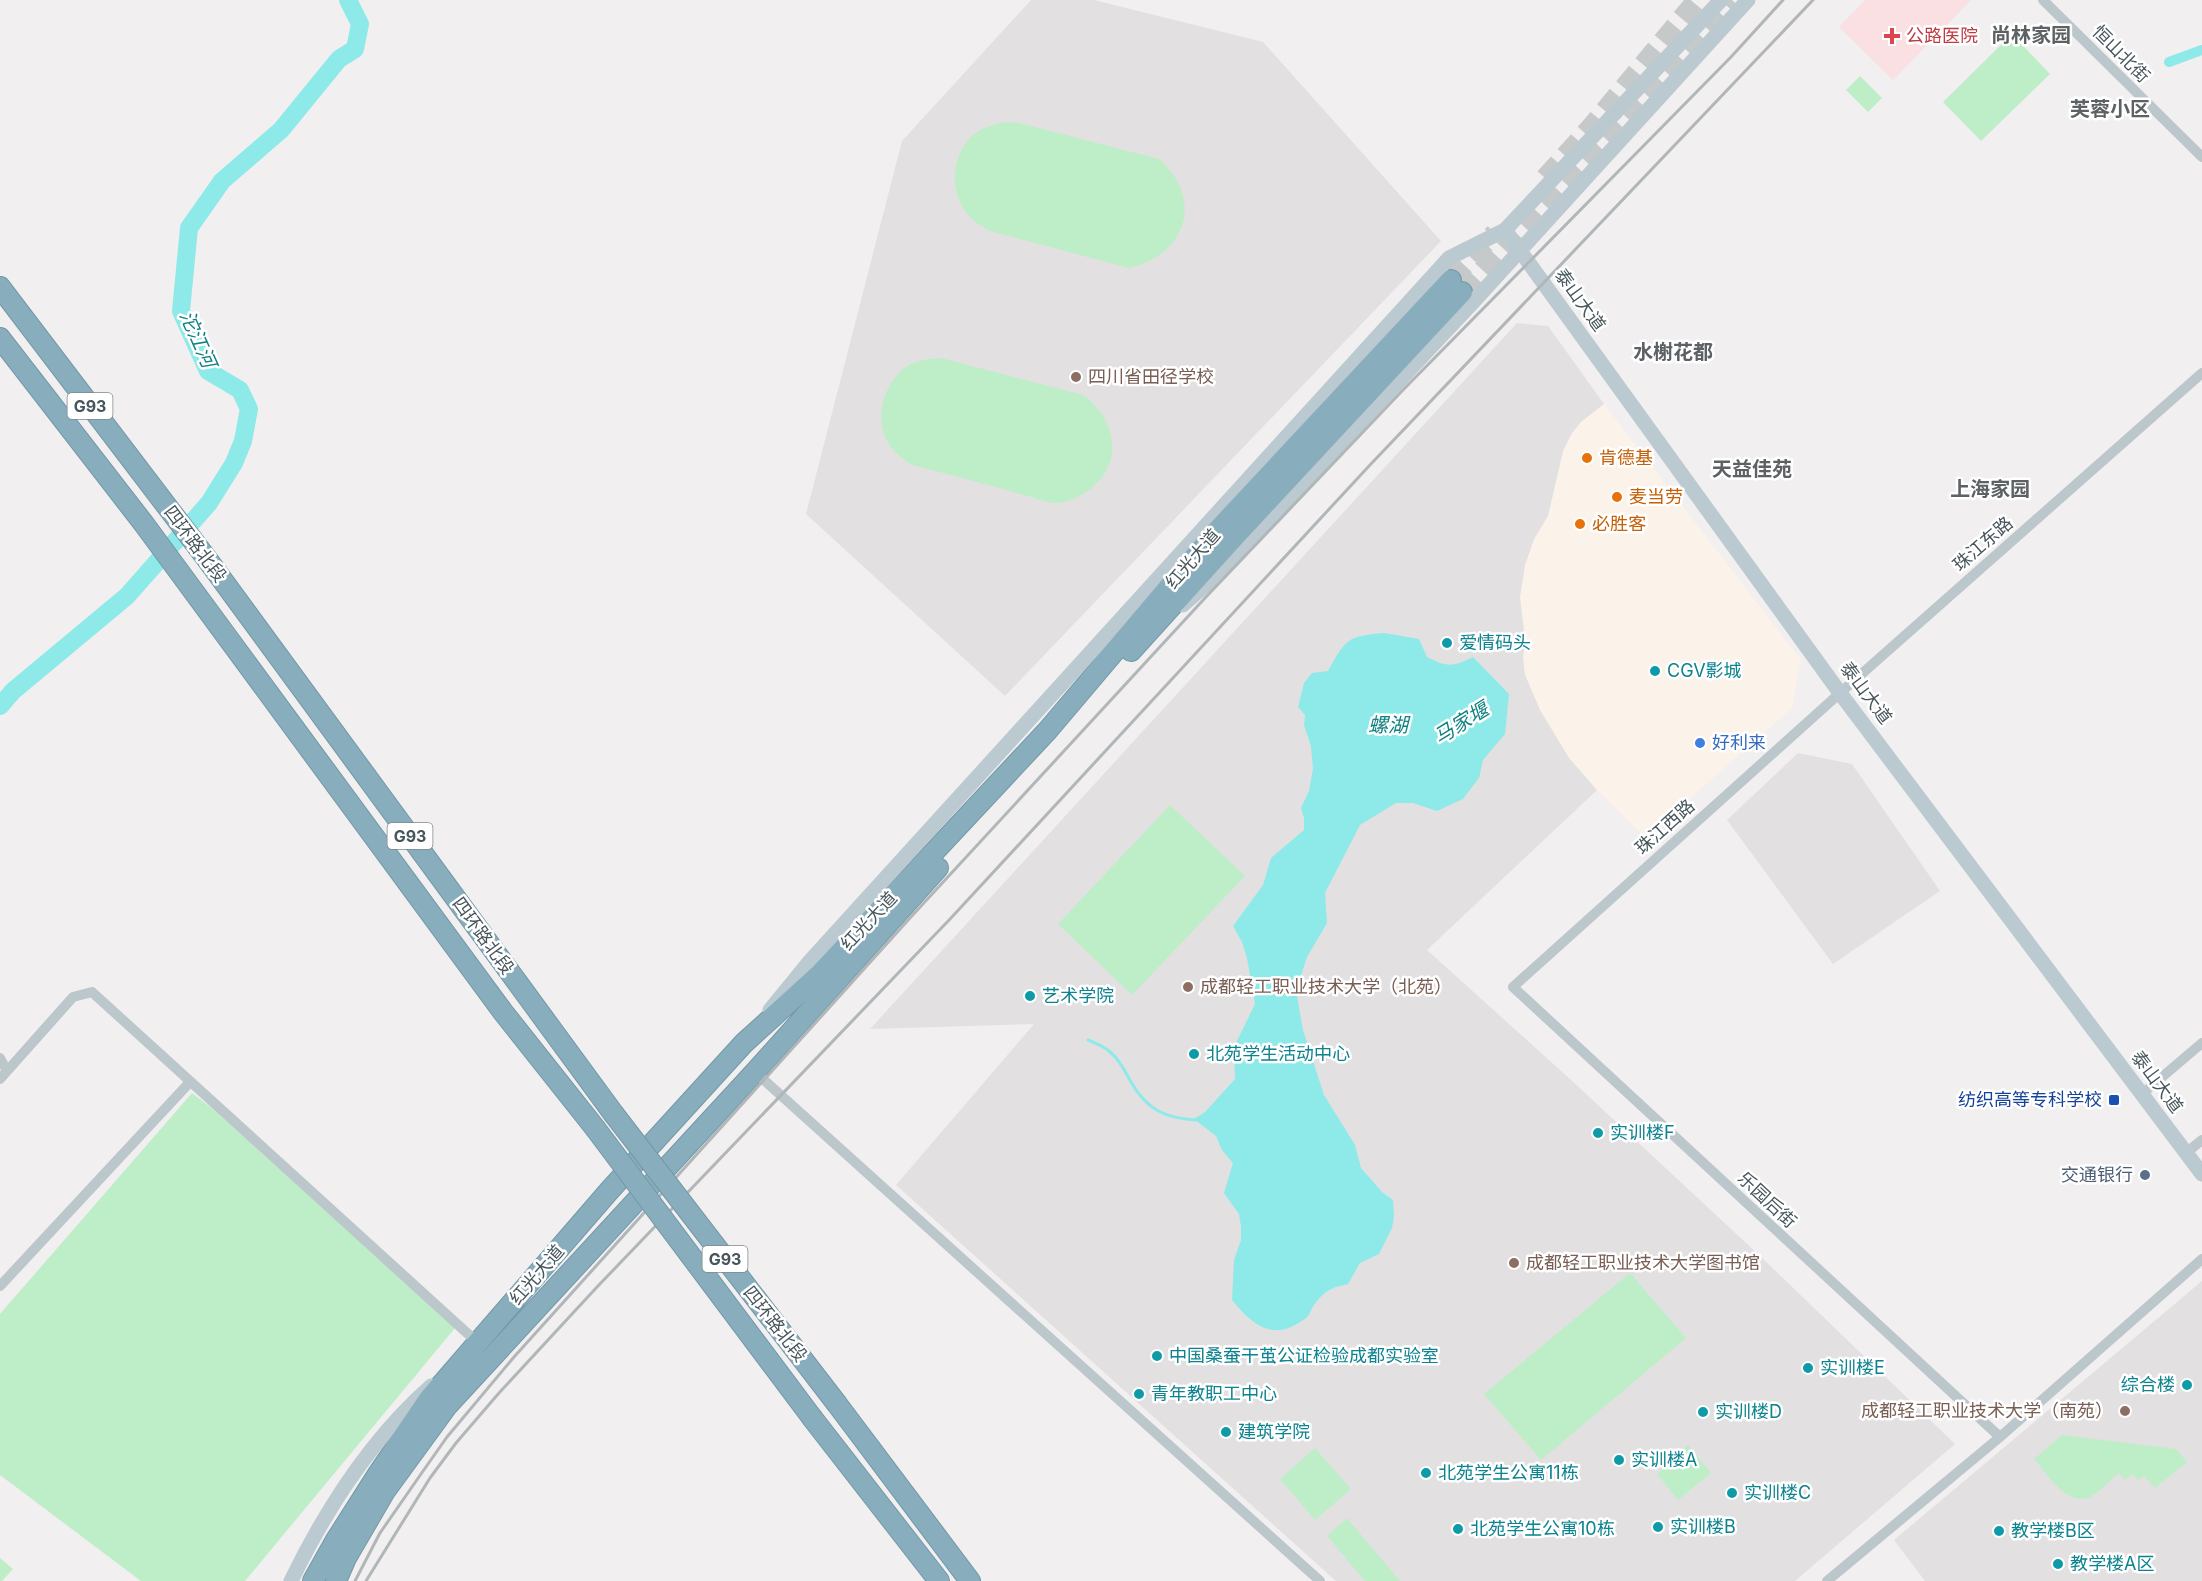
<svg xmlns="http://www.w3.org/2000/svg" width="2202" height="1581" font-family="Inter,'Noto Sans SC',sans-serif">
	<style>
		.commercial { fill: #fbf2e9 }
		.education { fill: #e2e0e1 }
		.medical { fill: #fae0e3 }
		.green { fill: #beeec7 }
		.water { fill: #8deae9 }
		.lines { fill: none; stroke-linecap: round; stroke-linejoin: round }
		.stream { stroke: #8deae9; stroke-width: 3 }
		.canal { stroke: #8deae9; stroke-width: 10 }
		.river { stroke: #8deae9; stroke-width: 18 }
		.highway-tunnel { stroke: #c6c9ca; stroke-width: 20; stroke-dasharray: 20 10; stroke-linecap: butt }
		.highway-casing { stroke: #7398a8; stroke-width: 22 }
		.street { stroke: #bbc7cb; stroke-width: 10 }
		.secondary { stroke: #bbcad0; stroke-width: 15 }
		.highway { stroke: #88adbc; stroke-width: 20 }
		.rail { stroke: #b1b6b9; stroke-width: 3 }
		.highway-bridge-casing { stroke: #7398a8; stroke-width: 22; stroke-linecap: butt }
		.highway-bridge { stroke: #88adbc; stroke-width: 20 }
		.health-dot { fill: #e0444e; stroke: #fff; stroke-width: 2 }
		.education-dot { fill: #8d6e63; stroke: #fff; stroke-width: 2 }
		.food-dot { fill: #e8710a; stroke: #fff; stroke-width: 2 }
		.culture-dot { fill: #0f9aa8; stroke: #fff; stroke-width: 2 }
		.shop-dot { fill: #3f7fe0; stroke: #fff; stroke-width: 2 }
		.transit-dot { fill: #1a4fb4; stroke: #fff; stroke-width: 2 }
		.service-dot { fill: #5c6f8a; stroke: #fff; stroke-width: 2 }
		.labels { text-anchor: middle; stroke-width: 5; stroke-linejoin: round; paint-order: stroke }
		.shield { fill: #fff; stroke: #7e898d; stroke-width: 1.5 }
		.shield-label { font-size: 16px; font-weight: bold; fill: #47565c }
		.health-label { font-size: 18px; fill: #be3a42; stroke: #fff; text-anchor: start }
		.street-label { font-size: 18px; fill: #47565c; stroke: #fff }
		.education-label { font-size: 18px; fill: #785e54; stroke: #fff; text-anchor: start }
		.food-label { font-size: 18px; fill: #c56008; stroke: #fff; text-anchor: start }
		.culture-label { font-size: 18px; fill: #0d838f; stroke: #fff; text-anchor: start }
		.shop-label { font-size: 18px; fill: #366cbe; stroke: #fff; text-anchor: start }
		.transit-label { font-size: 18px; fill: #164399; stroke: #fff; text-anchor: end }
		.service-label { font-size: 18px; fill: #4e5e75; stroke: #fff; text-anchor: end }
		.neighbourhood-label { font-size: 20px; font-weight: bold; fill: #5c6164; stroke: #fff }
		.water-label { font-size: 20px; font-style: italic; fill: #108181; stroke: #fff }
	</style>
	<rect width="100%" height="100%" fill="#f1efef"/>
	<path class="commercial" d="M1604,404L1801,660L1792,708L1645,838L1597,790L1569,758L1540,710L1525,675L1523,658L1525,640L1520,597L1525,565L1534,539L1548,516L1563,451L1572,433L1581,422Z"/>
	<path class="education" d="M1031,0H1094L1263,42L1441,241L1005,696L806,514L902,141Z
		M1517,323L1548,326L1604,404L1581,422L1572,433L1563,451L1548,516L1534,539L1525,565L1520,597L1525,640L1523,658L1525,675L1540,710L1569,758L1597,790L1427,950L1570,1079L1760,1256L1955,1444L1795,1581H1336L896,1185L1034,1024L870,1029Z
		M1798,753L1852,764L1940,891L1833,964L1727,820Z
		M2202,1281V1581H1925L1894,1540Z"/>
	<path class="medical" d="M1865,0H1971L1893,80L1839,27Z"/>
	<path class="green" d="M2012,34L2050,74L1981,141L1943,102Z
		M1860,76L1882,98L1868,112L1846,90Z
		M1007,122L1019,123L1159,159C1205,199 1186,255 1129,268L990,231C983,227 976,223 970,217C949,195 950,157 972,136C982,127 995,124 1007,122Z
		M941,358L1083,395C1103,410 1114,428 1112,453C1109,479 1083,499 1059,503C1050,504 1036,498 1028,496C989,485 951,475 912,465C902,459 891,450 886,439C874,414 886,379 909,365C918,360 931,359 941,358Z
		M1170,805L1245,876L1132,995L1058,924Z
		M192,1093L213,1109L455,1328L245,1581H141L0,1475V1314Z
		M1630,1273L1686,1338L1541,1460L1484,1394Z
		M2062,1435L2176,1449L2187,1462L2155,1488L2144,1476L2138,1480L2132,1474L2125,1480L2119,1473C2110,1480 2100,1492 2090,1497C2066,1507 2047,1473 2034,1459Z
		M1688,1445L1711,1473L1678,1500L1657,1474Z
		M1315,1448L1351,1489L1315,1520L1280,1479Z
		M1347,1518L1400,1581H1365L1327,1536Z
		M0,1558L13,1569L2,1581H0Z"/>
	<path class="water" d="M1384,633L1419,639L1427,657C1446,667 1454,667 1473,657L1509,694L1505,734L1483,760L1479,778L1463,799L1437,811L1413,803H1396L1360,825L1325,893L1327,923L1307,957L1296,991L1303,1030L1324,1095L1355,1145L1361,1168L1382,1192L1393,1200L1394,1216L1392,1228L1379,1254L1360,1263L1348,1284C1331,1288 1325,1290 1314,1305C1311,1309 1310,1314 1307,1317C1303,1321 1295,1325 1291,1327C1265,1338 1247,1318 1232,1300L1234,1260L1241,1240V1227L1239,1214L1224,1193L1233,1163L1222,1150L1216,1136L1194,1119L1205,1112L1235,1079L1234,1047L1255,1004L1247,958L1242,942L1233,926L1263,885L1271,858L1304,830V818L1301,808L1309,791L1313,769L1311,746L1304,725L1305,715L1298,707L1304,683L1312,673L1328,671C1346,639 1347,636 1384,633Z"/>
	<g class="lines">
		<path class="stream" d="M1088,1040C1095,1043 1103,1046 1109,1051C1119,1059 1125,1071 1131,1082C1147,1110 1165,1118 1196,1120"/>
		<path class="canal" d="M2169,62L2202,50"/>
		<path class="river" d="M0,706L13,691L127,596L209,503L234,463L243,441L249,409L240,390L208,371L181,311L189,228L222,181L281,130L339,59L355,49L360,24L348,0"/>
		<path class="highway-tunnel" d="M1545,178L1591,127L1697,0
			M1451,280L1495,233
			M1462,292L1732,0"/>
		<g class="highway-casing">
			<path id="highway" d="M0,287L207,559L613,1113
				M0,338L144,524L503,1012L595,1128
				M1131,651L1236,535L1462,292
				M837,1404L970,1581
				M813,1419L939,1581
				M313,1581L336,1540L378,1474L429,1399L609,1191L744,1043L819,975L1048,730L1214,534L1451,280
				M336,1581L346,1558L385,1491L447,1406L755,1072L938,868"/>
		</g>
		<path class="street" d="M2043,0L2202,157
			M0,1058L7,1071
			M755,1072L1320,1581
			M0,1079L73,997L92,992L478,1343
			M2142,1094L2202,1043
			M2186,1153L2202,1140
			M0,1286L190,1082
			M2000,1437L1513,987L1840,693L2202,373
			M1827,1581L2000,1437L2202,1259"/>
		<path class="secondary" d="M1505,230L1840,693L2202,1174
			M1183,605L1218,574L1474,301L1748,0
			M770,1010L810,961L1449,258L1505,230L1721,0
			M291,1581C326,1509 371,1439 431,1386"/>
		<use href="#highway" class="highway"/>
		<path class="rail" d="M355,1581L380,1533L421,1474L447,1437L514,1357L910,918L1205,598L1402,391L1731,57L1783,0
			M366,1581L430,1478L456,1443L499,1393L597,1287L951,918L1369,466L1813,0"/>
		<g class="highway-bridge-casing">
			<path id="highway-bridge" d="M613,1113L837,1404
				M595,1128L813,1419"/>
		</g>
		<use href="#highway-bridge" class="highway-bridge"/>
	</g>
	<path class="health-dot" d="M1889 27h6v6h6v6h-6v6h-6v-6h-6v-6h6z"/>
	<g class="education-dot">
		<circle cx="1076" cy="377" r="6"/>
		<circle cx="1188" cy="987" r="6"/>
		<circle cx="1514" cy="1263" r="6"/>
		<circle cx="2125" cy="1411" r="6"/>
	</g>
	<g class="food-dot">
		<circle cx="1587" cy="458" r="6"/>
		<circle cx="1617" cy="497" r="6"/>
		<circle cx="1580" cy="524" r="6"/>
	</g>
	<g class="culture-dot">
		<circle cx="1447" cy="643" r="6"/>
		<circle cx="1655" cy="671" r="6"/>
		<circle cx="1030" cy="996" r="6"/>
		<circle cx="1194" cy="1054" r="6"/>
		<circle cx="1598" cy="1133" r="6"/>
		<circle cx="1157" cy="1356" r="6"/>
		<circle cx="1808" cy="1368" r="6"/>
		<circle cx="2187" cy="1385" r="6"/>
		<circle cx="1139" cy="1394" r="6"/>
		<circle cx="1703" cy="1412" r="6"/>
		<circle cx="1226" cy="1432" r="6"/>
		<circle cx="1619" cy="1460" r="6"/>
		<circle cx="1426" cy="1473" r="6"/>
		<circle cx="1732" cy="1493" r="6"/>
		<circle cx="1658" cy="1527" r="6"/>
		<circle cx="1458" cy="1529" r="6"/>
		<circle cx="1999" cy="1531" r="6"/>
		<circle cx="2058" cy="1564" r="6"/>
	</g>
	<circle class="shop-dot" cx="1700" cy="743" r="6"/>
	<rect class="transit-dot" x="2108" y="1094" width="12" height="12" rx="3"/>
	<circle class="service-dot" cx="2145" cy="1175" r="6"/>
	<g class="labels">
		<g class="shield">
			<rect x="67.5" y="393" width="45" height="26" rx="4.5"/>
			<rect x="387.5" y="823" width="45" height="26" rx="4.5"/>
			<rect x="702.5" y="1246" width="45" height="26" rx="4.5"/>
		</g>
		<g class="shield-label">
			<text x="90" y="412">G93</text>
			<text x="410" y="842">G93</text>
			<text x="725" y="1265">G93</text>
		</g>
		<g class="health-label">
			<text x="1906" y="42">公路医院</text>
		</g>
		<g class="street-label">
			<text transform="translate(2121 54) rotate(45)" y="6">恒山北街</text>
			<text transform="translate(1580 300) rotate(54)" y="6">泰山大道</text>
			<text transform="translate(195 544) rotate(53)" y="6">四环路北段</text>
			<text transform="translate(1983 544) rotate(-41)" y="6">珠江东路</text>
			<text transform="translate(1193 559) rotate(-49)" y="6">红光大道</text>
			<text transform="translate(1866 693) rotate(53)" y="6">泰山大道</text>
			<text transform="translate(1665 827) rotate(-42)" y="6">珠江西路</text>
			<text transform="translate(869 921) rotate(-47)" y="6">红光大道</text>
			<text transform="translate(483 936) rotate(54)" y="6">四环路北段</text>
			<text transform="translate(2157 1082) rotate(53)" y="6">泰山大道</text>
			<text transform="translate(1767 1200) rotate(43)" y="6">乐园后街</text>
			<text transform="translate(537 1275) rotate(-49)" y="6">红光大道</text>
			<text transform="translate(775 1324) rotate(52)" y="6">四环路北段</text>
		</g>
		<g class="education-label">
			<text x="1088" y="383">四川省田径学校</text>
			<text x="1200" y="993">成都轻工职业技术大学（北苑）</text>
			<text x="1526" y="1269">成都轻工职业技术大学图书馆</text>
			<text x="2113" y="1417" text-anchor="end">成都轻工职业技术大学（南苑）</text>
		</g>
		<g class="food-label">
			<text x="1599" y="464">肯德基</text>
			<text x="1629" y="503">麦当劳</text>
			<text x="1592" y="530">必胜客</text>
		</g>
		<g class="culture-label">
			<text x="1459" y="649">爱情码头</text>
			<text x="1667" y="677">CGV影城</text>
			<text x="1042" y="1002">艺术学院</text>
			<text x="1206" y="1060">北苑学生活动中心</text>
			<text x="1610" y="1139">实训楼F</text>
			<text x="1169" y="1362">中国桑蚕干茧公证检验成都实验室</text>
			<text x="1820" y="1374">实训楼E</text>
			<text x="2175" y="1391" text-anchor="end">综合楼</text>
			<text x="1151" y="1400">青年教职工中心</text>
			<text x="1715" y="1418">实训楼D</text>
			<text x="1238" y="1438">建筑学院</text>
			<text x="1631" y="1466">实训楼A</text>
			<text x="1438" y="1479">北苑学生公寓11栋</text>
			<text x="1744" y="1499">实训楼C</text>
			<text x="1670" y="1533">实训楼B</text>
			<text x="1470" y="1535">北苑学生公寓10栋</text>
			<text x="2011" y="1537">教学楼B区</text>
			<text x="2070" y="1570">教学楼A区</text>
		</g>
		<g class="shop-label">
			<text x="1712" y="749">好利来</text>
		</g>
		<g class="transit-label">
			<text x="2102" y="1106">纺织高等专科学校</text>
		</g>
		<g class="service-label">
			<text x="2133" y="1181">交通银行</text>
		</g>
		<g class="neighbourhood-label">
			<text x="2031" y="42">尚林家园</text>
			<text x="2110" y="116">芙蓉小区</text>
			<text x="1673" y="359">水榭花都</text>
			<text x="1752" y="476">天益佳苑</text>
			<text x="1990" y="496">上海家园</text>
		</g>
		<g class="water-label">
			<text transform="translate(198 339) rotate(66)" y="7">沱江河</text>
			<text transform="translate(1461 723) rotate(-32)" y="7">马家堰</text>
			<text x="1388" y="732">螺湖</text>
		</g>
	</g>
</svg>
